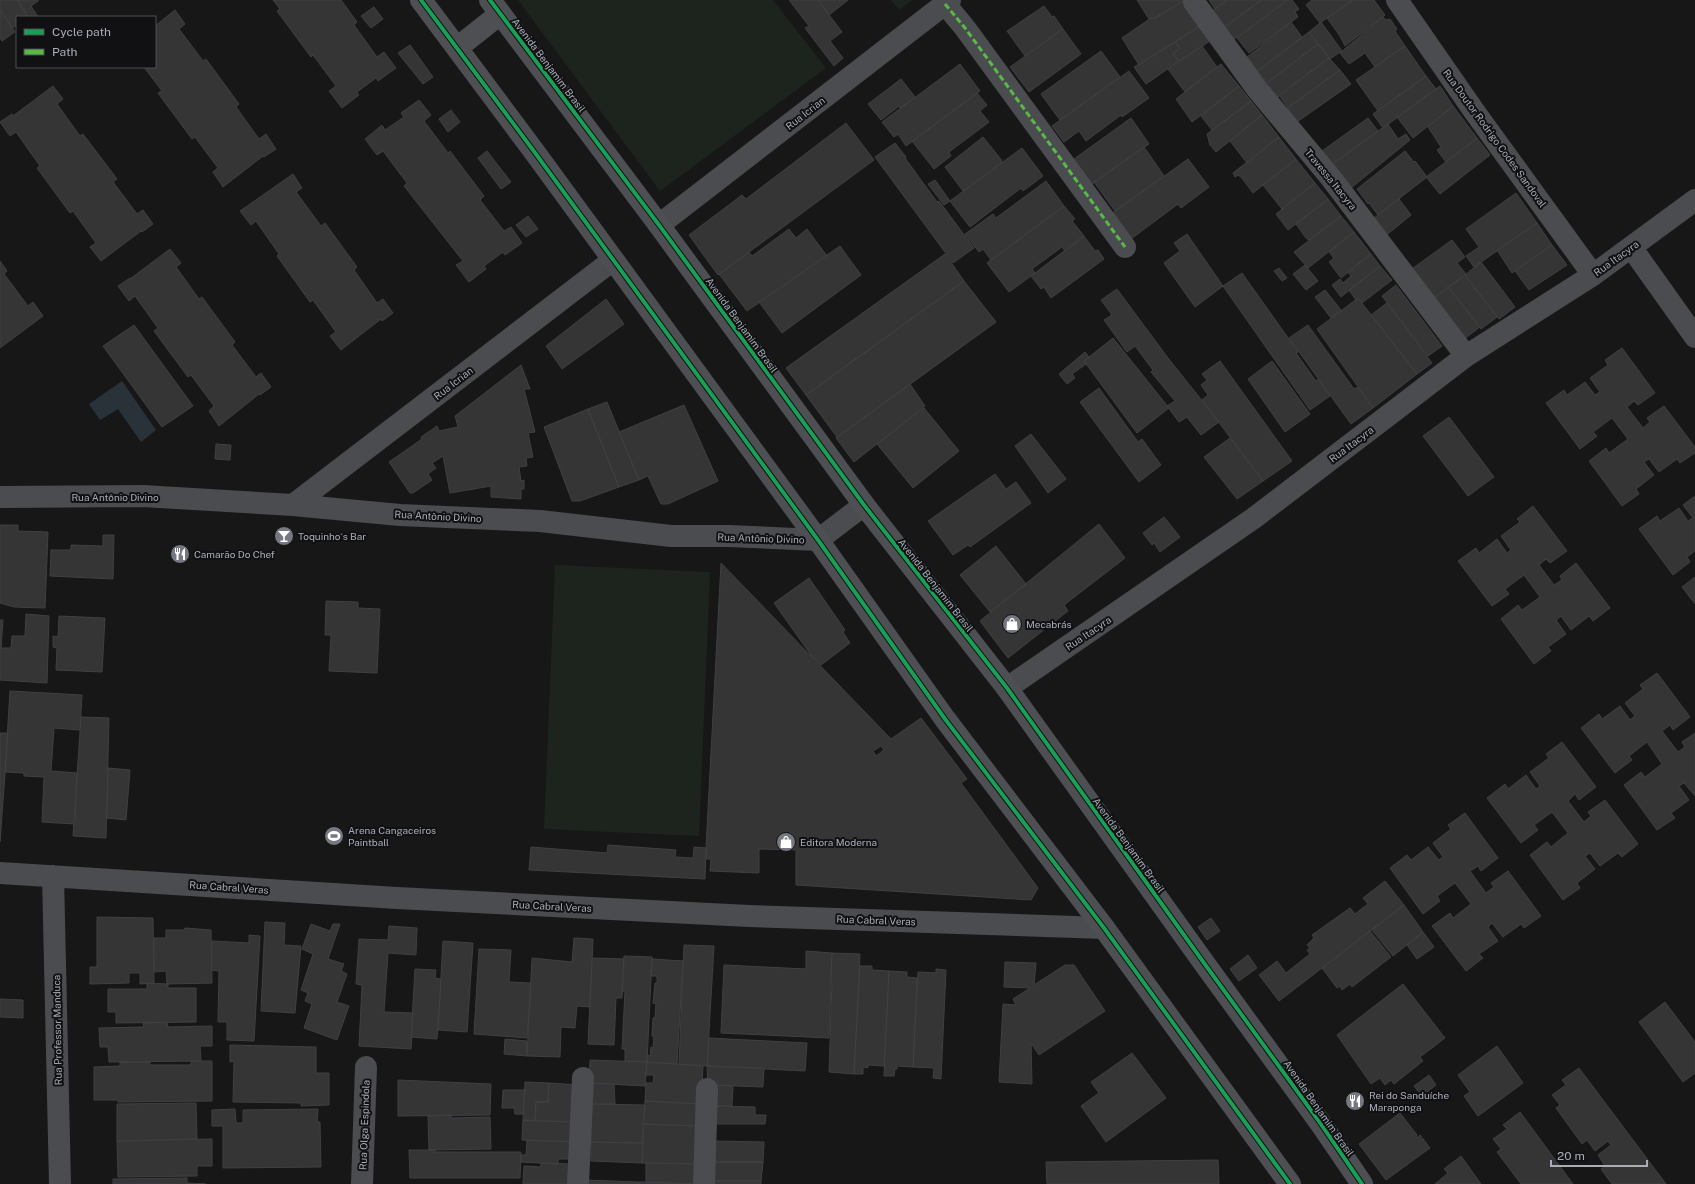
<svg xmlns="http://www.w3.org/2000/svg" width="1695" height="1184" font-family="'Public Sans',sans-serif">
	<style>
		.green { fill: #1d241e }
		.water { fill: #2a3239 }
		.building { fill: #353536; stroke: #3f4043; fill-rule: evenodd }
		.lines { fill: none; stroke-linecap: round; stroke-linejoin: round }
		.minor { stroke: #4b4c50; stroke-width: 22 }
		.major { stroke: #4d4f52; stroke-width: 22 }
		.quiet { stroke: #58b947; stroke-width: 3; stroke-dasharray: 6 3; stroke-linecap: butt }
		.cycleway-casing { stroke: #111113; stroke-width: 6 }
		.cycleway { stroke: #1a9f57; stroke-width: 4 }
		.labels { text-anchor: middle; stroke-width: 4; stroke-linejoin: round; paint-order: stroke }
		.street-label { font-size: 10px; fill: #a8adb8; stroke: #111113 }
		.poi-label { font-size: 10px; fill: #a8adb8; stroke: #111113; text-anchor: start }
	</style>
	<rect width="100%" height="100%" fill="#171717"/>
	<path class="green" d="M518,0H773L826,68L660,191Z
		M891,0H912L899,10Z
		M555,565L710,572L699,836L544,829Z"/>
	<path class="water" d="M122,381L156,430L141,442L118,409L100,420L89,404Z"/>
	<path class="building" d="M0,0H17L28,17H17V25L12,28L0,9Z
		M17,0H38V1L31,6L38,17H28Z
		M273,0H341L357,22L354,25L377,57L384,52L396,68L378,81L376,78L357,92L359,95L342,108L329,91L336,86L313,55L311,57L277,11L280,9Z
		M789,0H818L842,32L830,41L843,58L834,66L805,28L809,26Z
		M818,0H848L829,15Z
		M1137,0H1185L1155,18L1149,19Z
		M1209,0H1227L1215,9Z
		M1227,0H1261L1223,28L1212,11Z
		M1261,0H1287L1233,40L1223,28Z
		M1287,0H1292L1299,9L1295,12L1298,17L1249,53L1237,38Z
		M1312,0H1353L1320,23L1306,5Z
		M1353,0H1374L1385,15L1345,46L1340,36L1327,18Z
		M1183,1L1199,27L1139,65L1122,38L1151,18H1155Z
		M1044,6L1052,17L1054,16L1063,29L1025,56L1007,31Z
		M374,7L383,19L371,28L361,16Z
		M0,9L15,32L2,41L0,38Z
		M175,10L185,24L179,29L203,61L206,59L239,104L236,107L259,139L266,134L276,149L264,157L263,156L223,187L213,172L218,168L195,137L192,139L158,93L162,91L144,67H155V26Z
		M1383,17L1386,20L1390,19L1397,29L1395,31L1405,46L1375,67L1365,53L1349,64L1340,53Z
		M1291,22L1302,37L1258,71L1247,57Z
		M1321,22L1342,51L1330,59L1309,32Z
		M1202,24L1213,39L1179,61L1173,54L1180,48L1175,42Z
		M1063,29L1081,54L1029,92L1010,67Z
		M1309,32L1318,44L1267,83L1258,71Z
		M1175,42L1180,48L1173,54L1179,61L1146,84L1134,67Z
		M1318,44L1329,58L1278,97L1267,83Z
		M410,45L433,77L423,84L398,53Z
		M1202,46L1217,67L1185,92L1168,69Z
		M1405,46L1426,76L1378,111L1356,80Z
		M1101,51L1120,77L1060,120L1041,94Z
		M1329,58L1340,70L1288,108L1279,95Z
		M960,64L980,91L906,146L898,134L894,137L882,122Z
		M1221,64L1239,86L1192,122L1176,99Z
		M1340,70L1351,84L1297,122L1288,108Z
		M1129,71L1149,98L1122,117L1121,115L1086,141L1079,131L1064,142L1052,126Z
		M1426,76L1436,89L1383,128L1373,114Z
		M901,79L915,97L900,108L899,106L881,120L868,104Z
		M53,86L63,99L57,104L80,136L83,134L117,179L113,182L137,214L143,210L153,224L142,232L141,231L101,261L90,247L96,243L73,211L70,213L37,168L40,166L16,132L10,136L0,122L12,114L13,116Z
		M1239,86L1251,101L1212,130L1201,116Z
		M1440,86L1453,106L1413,138L1397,117Z
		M977,93L987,105L980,111L989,122L949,152L951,156L934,169L912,141Z
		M419,100L431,115L424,121L448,153L450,151L484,196L480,200L504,231L511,227L522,243L505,255L503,252L484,266L486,269L469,282L456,265L463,261L404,186L407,183L383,151L377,155L365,139L382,125L385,130L404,117L401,113Z
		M1251,101L1262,115L1216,152L1210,145L1207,134Z
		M1453,106L1477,138L1446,162L1437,150L1441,147L1428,127Z
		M451,110L460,122L448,132L439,119Z
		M1262,115L1279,137L1247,163L1230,141Z
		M1131,118L1149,144L1092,184L1074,159Z
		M1368,118L1378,131L1332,165L1322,151Z
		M846,123L874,160L718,275L689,235L742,195L746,199Z
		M1388,124L1398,139L1406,134L1410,140L1351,188L1329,166Z
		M983,137L1003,162L963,191L945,167Z
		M1279,137L1296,159L1253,193L1241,177L1238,175L1235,177L1233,173Z
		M1477,138L1490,155L1440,194L1426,177Z
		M895,143L906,157L905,158L937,202L939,201L974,248L953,263L875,157Z
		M1144,147L1164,176L1115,211L1094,182Z
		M1022,148L1043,176L1023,191L1021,188L970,227L950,201Z
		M487,151L511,182L501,189L478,158Z
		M1405,151L1414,162L1415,161L1427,177L1378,215L1369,203L1368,204L1357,189Z
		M1188,159L1209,187L1181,208L1178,204L1131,239L1113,213Z
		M1296,159L1315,183L1282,209L1263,185Z
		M293,174L302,188L296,192L321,226L325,223L357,267L354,270L377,303L383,299L393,313L382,321L381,319L341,350L330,336L336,332L313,300L310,302L277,256L279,254L256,221L251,225L240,211Z
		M935,180L950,201L944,205L928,184Z
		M1046,181L1064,206L991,260L983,249L979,252L965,234L993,214L996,218Z
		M1315,183L1328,199L1288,230L1276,214Z
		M1516,193L1537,223L1474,267L1466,256L1479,247L1466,229Z
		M1328,199L1341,216L1309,240L1306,238L1296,224Z
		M1399,199L1411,215L1383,238L1370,221Z
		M1064,206L1075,219L1072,221L1084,236L1065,251L1062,247L1032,269L1035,273L1009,292L987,263Z
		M528,216L538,229L526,237L516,225Z
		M1341,216L1354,232L1308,268L1294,252Z
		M1537,223L1552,245L1512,273L1497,250Z
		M789,229L796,238L807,229L827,256L747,311L719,274L749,252L752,256Z
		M1354,232L1371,254L1341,278L1329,262L1334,258L1329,252Z
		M1187,234L1223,286L1195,307L1164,263L1180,251L1174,243Z
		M1084,236L1095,251L1098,250L1104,259L1051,298L1044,287L1041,289L1031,276Z
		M1452,240L1465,257L1457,263L1466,274L1433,299L1409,271Z
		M1552,245L1567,265L1529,290L1515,271Z
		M840,246L861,275L782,333L759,302Z
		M170,249L181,263L176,267L199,299L202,297L235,342L232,345L256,377L261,373L271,387L260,395L259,394L219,426L209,411L214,406L191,375L188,377L154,331L158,328L135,296L129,301L118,286L130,278V279Z
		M945,254L964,281L806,395L786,368Z
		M1371,254L1380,266L1341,297L1332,285L1340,279L1343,283L1351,276L1348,272Z
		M0,261L7,271L4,274L28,306L33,302L43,316L0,348Z
		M1481,262L1515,307L1499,319L1465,275Z
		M1305,265L1318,281L1306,290L1293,274Z
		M1380,266L1392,280L1362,303L1358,298L1356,300L1349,290Z
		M1279,268L1287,278L1282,281L1274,271Z
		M1242,273L1298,352L1296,353L1316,381L1318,379L1330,396L1310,410L1223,286Z
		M1465,275L1497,317L1481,329L1448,287Z
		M964,281L996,322L837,437L806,395Z
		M1396,285L1442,346L1428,356L1382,296Z
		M1448,287L1480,327L1464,339L1433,299Z
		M1117,289L1168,358L1219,422L1201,435L1187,417L1179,422L1167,406L1175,401L1151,372L1153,370L1135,346L1127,352L1104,320L1112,315L1101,300Z
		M1325,290L1341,310L1331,318L1315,297Z
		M1358,298L1417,374L1373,408L1317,329Z
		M606,299L624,324L562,369L546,346Z
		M1387,303L1432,363L1417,374L1371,315Z
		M134,325L193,406L162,427L103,346Z
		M1308,325L1354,389L1358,387L1373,408L1351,424L1289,338Z
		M1113,338L1169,408L1137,433L1084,361Z
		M1622,348L1655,393L1638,405L1634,401L1627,407L1643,428L1650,422L1647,418L1664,406L1695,447V453L1680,463L1677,459L1659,472L1649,459L1644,462L1654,475L1636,489L1639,494L1622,506L1589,461L1606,448L1609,453L1628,439L1612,418L1593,432L1597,436L1580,449L1546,403L1564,390L1567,395L1585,382L1595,395L1600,392L1590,378L1608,365L1605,360Z
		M1085,352L1089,357L1084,361L1086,364L1072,374L1075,378L1067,384L1059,374Z
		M1220,361L1292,461L1263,481L1202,400L1208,395L1201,385L1207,380L1202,374Z
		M1272,361L1310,414L1285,432L1248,379Z
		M521,365L530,389H524L535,432L528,433L533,457L526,458L527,466L519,467L521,481L524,480V489H521V499L491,497V486L450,493L443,456L432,463L436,468L428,474L432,480L413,493H410L389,462L422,439L421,437L437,426L439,431L458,427L455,416Z
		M910,384L925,406L854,462L836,438Z
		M1099,388L1138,442L1142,439L1161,465L1139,482L1080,402Z
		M607,402L639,480L619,487L588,409Z
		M684,405L718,481L668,504H661L648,476L639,480L619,432Z
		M924,408L959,451L913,488L877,444Z
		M588,409L619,487L580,501H572L544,427Z
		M1449,417L1494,477L1468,496L1423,436Z
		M1031,434L1066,479L1048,493L1015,446Z
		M1230,438L1263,481L1237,499L1204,457Z
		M216,444L231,445L230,460L215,459Z
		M995,474L1006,489L1016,482L1031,503L970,547L968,545L953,555L928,521Z
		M1695,496V551L1687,557L1690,562L1673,575L1639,529L1657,516L1660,521L1679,508L1688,521L1693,518L1683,505Z
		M1533,506L1567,551L1550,563L1546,559L1539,565L1554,585L1562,580L1560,576L1576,563L1610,608L1593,621L1589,616L1571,630L1561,616L1556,620L1566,634L1548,647L1551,651L1534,664L1501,619L1518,605L1522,610L1540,597L1524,575L1505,589L1509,594L1492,606L1458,561L1476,548L1479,553L1497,539L1507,553L1511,550L1501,536L1520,522L1517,519Z
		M1164,517L1180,537L1160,552L1154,543L1152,545L1143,533Z
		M1099,524L1125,558L1064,605L1068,611L1008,658L980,621Z
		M0,525H18V531L48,532L45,608L14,607L0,603Z
		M103,535H114L113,579L50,576L51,550H71V545L103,546Z
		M996,546L1026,584L990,612L960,575Z
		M721,563L891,739L921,718L967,779L961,783L1038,888L1031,900L796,885V850L759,849V873L710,871L711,859H706V848ZM881,746L884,750L876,756L873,751Z
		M1695,577V604L1682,587Z
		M809,578L845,630L843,632L850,643L821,665L811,655L774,603Z
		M326,601L358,602V608L380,609L377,673L329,671L331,635H325Z
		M26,614L49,616L47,683L0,680V620H3L1,648H11L12,636H25Z
		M59,616L105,618L102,672L56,670L57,648L53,647V636L58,637Z
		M1657,673L1690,717L1673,730L1670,725L1662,731L1678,752L1685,747L1682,742L1695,733V796L1684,783L1679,786L1689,800L1671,813L1675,818L1657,830L1624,785L1641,772L1645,777L1662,764L1647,742L1629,756L1632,760L1615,773L1581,728L1599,714L1602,719L1620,706L1630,720L1635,716L1625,703L1643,689L1640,685Z
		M10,691L82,695L80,730L54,728L51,771L77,773L75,824L42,822L44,777L24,776V773L5,772Z
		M81,717L109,718L106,838L73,836Z
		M0,733H8L0,842Z
		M1562,742L1596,787L1579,800L1575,794L1568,801L1584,822L1591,816L1588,812L1605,800L1638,844L1622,857L1618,853L1600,866L1590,853L1585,856L1595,869L1577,883L1580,888L1563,900L1530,855L1547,842L1551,847L1568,833L1552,812L1534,825L1538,830L1521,843L1487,798L1505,784L1508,789L1526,775L1536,789L1540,786L1530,772L1549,758L1546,754Z
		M108,768L130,770L126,820L107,818Z
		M1465,813L1498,858L1481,871L1478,866L1470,871L1486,893L1494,887L1491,883L1508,871L1541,916L1524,928L1521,924L1503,937L1492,923L1488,927L1498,941L1479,954L1483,958L1466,971L1432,926L1450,913L1453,918L1471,904L1455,883L1437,896L1440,901L1423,914L1390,868L1407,855L1411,860L1428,847L1439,860L1443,857L1433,843L1451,829L1448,825Z
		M608,845L676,850L675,857L693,858L694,847L706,848L705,879L529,870L531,847L607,853Z
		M1385,881L1404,905L1279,1001L1259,975L1277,961L1286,973L1310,954L1307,950L1310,948L1307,945L1314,938L1312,935L1350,908L1355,914L1368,904L1363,898Z
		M1404,905L1423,932L1393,956L1372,930Z
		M97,917L153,918L154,983L140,984V973H129V983L90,984V967H97Z
		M1211,918L1220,931L1207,940L1198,927Z
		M265,922L285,923L284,945L301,946L295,1013L261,1011Z
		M311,924L330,931L333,924H340L328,959L344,964L341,971L347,974L337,1002L349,1006L337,1040L304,1028L312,1004L305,1001L308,993L301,990L313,954L302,949Z
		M389,926L417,928L416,955L388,953L384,1012L413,1013L411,1049L359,1046L362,985L356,984L359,939L388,940Z
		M185,928L211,930L212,983L167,984L166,971L154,972V938H166V930H184Z
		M1370,931L1391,957L1352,987L1350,984L1342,990L1340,986L1337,988L1322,968Z
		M1423,932L1434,947L1417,959L1407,945Z
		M249,935L260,936L254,1041L227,1040V1022H218L219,971L211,970L212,941L249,943Z
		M574,938L593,939L590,1007L577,1006L575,1028L561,1027L560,1057L527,1056L532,958L572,962Z
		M443,941L473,943L467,1032L438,1030Z
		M684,945L714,946L707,1066L679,1064Z
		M479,949L511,950L509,982L531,983L527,1038L474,1034Z
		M806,951L832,953L829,1038L721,1033L724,965L806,969Z
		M832,953L860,954L854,1074L829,1072L832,984H830Z
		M1248,955L1257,968L1239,981L1230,969Z
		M624,956L652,957L647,1062L625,1061V1049H622L625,991H622Z
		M592,958L624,959L622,998H616L614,1045L588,1044Z
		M652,959L683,961L677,1064L647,1062V1055L650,1056L651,1047L653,1048L654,1037L652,1036L653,1018H655L656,1004L653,1003L655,983H657V976H651Z
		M1005,962L1036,963L1034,985L1065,965H1074L1105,1011L1039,1055L1031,1043L1032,1084L999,1082L1003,1004L1016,1005L1013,999L1030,988L1004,987Z
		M860,966H872V970L889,971L884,1066L868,1065V1068L863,1067V1074H854Z
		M415,969L436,970L435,978L441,979L437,1039L411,1037Z
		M936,969L946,970L941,1079L933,1078L934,1068L913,1067L918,972L936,973Z
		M889,971L907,972V977L917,978L913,1067L897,1066V1069H895L894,1076H884Z
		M147,983L168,984V988H196V1022L116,1023V1012H108V989H147Z
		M1403,984L1445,1038L1420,1057L1423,1061L1394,1084L1391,1080L1385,1085L1380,1078L1371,1084L1337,1035Z
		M0,999L23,1000V1018L0,1017Z
		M1665,1002L1695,1042V1073L1683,1082L1639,1022Z
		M167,1022L168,1027L212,1026V1046H200L201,1061L109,1062L108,1047H100L99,1028L144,1027L143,1023Z
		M709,1038L807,1043L805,1071L707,1066Z
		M505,1039L527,1041V1056L504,1054Z
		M230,1045L316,1047V1073H329V1105L301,1106V1103L233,1102L234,1061L230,1062Z
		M1497,1046L1523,1083L1478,1116L1464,1096L1470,1092L1458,1075Z
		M1132,1053L1166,1098L1106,1142L1081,1106L1099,1093L1091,1082Z
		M590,1060L647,1062L645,1086L589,1083Z
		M191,1061H212V1101L118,1102V1100H94V1067L120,1066V1062H150V1065H191Z
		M647,1062L703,1066L701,1104L645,1101L646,1083H653L654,1075H646Z
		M707,1066L764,1068L763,1087L708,1085Z
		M1579,1068L1666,1184H1612L1601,1169L1605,1166L1598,1155L1611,1145L1608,1141L1595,1151L1587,1140L1582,1144L1556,1108L1560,1105L1552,1095L1566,1085L1562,1080Z
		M1429,1075L1436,1085L1422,1096L1414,1086Z
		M398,1080L491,1084L490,1115L398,1116Z
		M525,1082L549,1083L548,1102H536L535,1121L523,1120Z
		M549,1083L578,1085L576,1122L535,1121L536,1102H548Z
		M592,1083L614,1084L615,1104H592Z
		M714,1085L733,1086L732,1106H713Z
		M503,1090H525L523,1114H515L514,1108H502Z
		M645,1101L699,1104L698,1126L643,1124Z
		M196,1103L197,1139L117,1141V1104Z
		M592,1104L645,1105L643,1143L591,1142Z
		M713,1106L755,1107V1115H766L765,1124H713Z
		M235,1109L236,1123H243V1110L318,1109L317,1122H320L321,1167L223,1168V1126H212V1110Z
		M1520,1112L1573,1184H1521L1497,1152L1501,1149L1493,1139L1507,1129L1503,1125Z
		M1400,1113L1417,1135L1416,1136L1417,1138L1420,1135L1430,1148L1386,1180L1359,1144Z
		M451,1115V1118L490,1117L491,1149L429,1150L428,1116Z
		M523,1120L576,1122L575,1142L522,1140Z
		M643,1124L698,1126L696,1164L642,1163Z
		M212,1139V1166H197V1176L118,1177L117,1141Z
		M527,1140L575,1142L569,1159H558V1164L521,1162V1155H526Z
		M713,1141L764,1142L763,1162H712Z
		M591,1142L643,1143L642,1163L591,1161Z
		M409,1150H435V1152H521L520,1178H410Z
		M1461,1156L1481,1184H1435L1448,1173L1444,1169Z
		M1218,1160L1219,1184H1047L1046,1162Z
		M712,1162H763L761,1181H711Z
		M541,1163L574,1164L573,1184H523L524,1166L541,1167Z
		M646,1163L696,1164V1184L646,1182Z
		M187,1178V1183L206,1184H113V1179Z
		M585,1180L638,1182V1184H585Z
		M711,1181H761V1184H711Z
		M638,1182H646L691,1184H638Z"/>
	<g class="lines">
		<path class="minor" d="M1397,0L1474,111L1593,275
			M1194,2L1257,89L1331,178L1466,356
			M945,4L965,28L1125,247
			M659,225L950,0
			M1631,247L1695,337
			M0,497L143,496L293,505L400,515L540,521L671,536H729L818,540L864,505
			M293,505L613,260
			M1007,688L1254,518L1466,356L1593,275L1695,200
			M0,873L397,898L749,916L1104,928
			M53,876L60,1184
			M362,1184L366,1067
			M578,1184L583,1078
			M704,1184L707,1089"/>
		<path class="major" d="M421,0L533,150L818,540L945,719L1104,928L1290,1184
			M490,0L659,225L864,505L1007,688L1204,963L1321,1124L1362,1184
			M457,48L500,14"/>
		<path class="quiet" d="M945,4L965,28L1125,247"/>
		<g class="cycleway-casing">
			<path id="cycleway" d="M421,0L533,150L818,540L945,719L1104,928L1290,1184
				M490,0L659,225L864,505L1007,688L1204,963L1321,1124L1362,1184"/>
		</g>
		<use href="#cycleway" class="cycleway"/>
	</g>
	<defs>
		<g id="bar-disc" transform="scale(1)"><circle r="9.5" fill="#757880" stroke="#111113"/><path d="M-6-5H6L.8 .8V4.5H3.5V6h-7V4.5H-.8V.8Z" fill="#fff"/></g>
		<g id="restaurant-disc" transform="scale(1)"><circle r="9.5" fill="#757880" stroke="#111113"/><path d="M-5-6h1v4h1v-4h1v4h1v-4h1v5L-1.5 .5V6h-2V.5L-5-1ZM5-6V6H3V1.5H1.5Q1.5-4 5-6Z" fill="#fff"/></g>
		<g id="shop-disc" transform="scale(1)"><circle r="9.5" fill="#757880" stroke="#111113"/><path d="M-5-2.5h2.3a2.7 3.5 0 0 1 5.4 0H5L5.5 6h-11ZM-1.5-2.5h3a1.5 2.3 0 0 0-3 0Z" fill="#fff"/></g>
		<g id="stadium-disc" transform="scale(1)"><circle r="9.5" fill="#757880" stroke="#111113"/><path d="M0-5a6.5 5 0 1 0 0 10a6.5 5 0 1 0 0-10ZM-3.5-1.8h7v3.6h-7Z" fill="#fff"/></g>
	</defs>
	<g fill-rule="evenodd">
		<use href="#bar-disc" x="284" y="536"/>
		<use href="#restaurant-disc" x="180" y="554"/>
		<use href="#shop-disc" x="1012" y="624"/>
		<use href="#stadium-disc" x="334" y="836"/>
		<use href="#shop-disc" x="786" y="842"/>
		<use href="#restaurant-disc" x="1355" y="1101"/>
	</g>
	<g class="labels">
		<g class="street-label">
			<text transform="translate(549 65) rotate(53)" y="4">Avenida Benjamim Brasil</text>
			<text transform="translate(805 113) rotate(-38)" y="4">Rua Icrian</text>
			<text transform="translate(1495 138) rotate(54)" y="4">Rua Doutor Rodrigo Codes Sandoval</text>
			<text transform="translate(1331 179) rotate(51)" y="4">Travessa Itacyra</text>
			<text transform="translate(1616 258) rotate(-36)" y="4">Rua Itacyra</text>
			<text transform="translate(742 325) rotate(54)" y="4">Avenida Benjamim Brasil</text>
			<text transform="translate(453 383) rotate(-38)" y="4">Rua Icrian</text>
			<text transform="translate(1351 444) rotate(-37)" y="4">Rua Itacyra</text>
			<text x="115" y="501">Rua Antônio Divino</text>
			<text transform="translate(438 516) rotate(3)" y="4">Rua Antônio Divino</text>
			<text transform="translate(761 538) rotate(2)" y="4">Rua Antônio Divino</text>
			<text transform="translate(936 585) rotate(52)" y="4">Avenida Benjamim Brasil</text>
			<text transform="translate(1088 633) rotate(-34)" y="4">Rua Itacyra</text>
			<text transform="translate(1129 845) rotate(54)" y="4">Avenida Benjamim Brasil</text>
			<text transform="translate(229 887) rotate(4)" y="4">Rua Cabral Veras</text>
			<text transform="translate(552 906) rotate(3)" y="4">Rua Cabral Veras</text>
			<text transform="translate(876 920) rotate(2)" y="4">Rua Cabral Veras</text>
			<text transform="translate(57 1030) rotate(-91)" y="4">Rua Professor Manduca</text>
			<text transform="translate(1319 1108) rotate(55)" y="4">Avenida Benjamim Brasil</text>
			<text transform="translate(364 1125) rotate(-88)" y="4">Rua Olga Espindola</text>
		</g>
		<g class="poi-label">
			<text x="298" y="540">Toquinho´s Bar</text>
			<text x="194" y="558">Camarão Do Chef</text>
			<text x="1026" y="628">Mecabrás</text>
			<text x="348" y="834">Arena Cangaceiros<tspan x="348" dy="12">Paintball</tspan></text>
			<text x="800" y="846">Editora Moderna</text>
			<text x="1369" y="1099">Rei do Sanduíche<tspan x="1369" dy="12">Maraponga</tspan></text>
		</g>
	</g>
	<rect x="16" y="16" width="140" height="52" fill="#111113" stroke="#4d4f55"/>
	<rect x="24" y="29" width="20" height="6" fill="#1a9f57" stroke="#4d4f55"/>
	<text x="52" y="36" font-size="12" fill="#a8adb8">Cycle path</text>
	<rect x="24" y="49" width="20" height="6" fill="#58b947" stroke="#4d4f55"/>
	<text x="52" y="56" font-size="12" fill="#a8adb8">Path</text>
	<path d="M1551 1160v6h96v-6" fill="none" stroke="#a8adb8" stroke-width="2"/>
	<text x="1557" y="1160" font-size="12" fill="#a8adb8" stroke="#111113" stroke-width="3" paint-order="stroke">20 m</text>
</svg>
